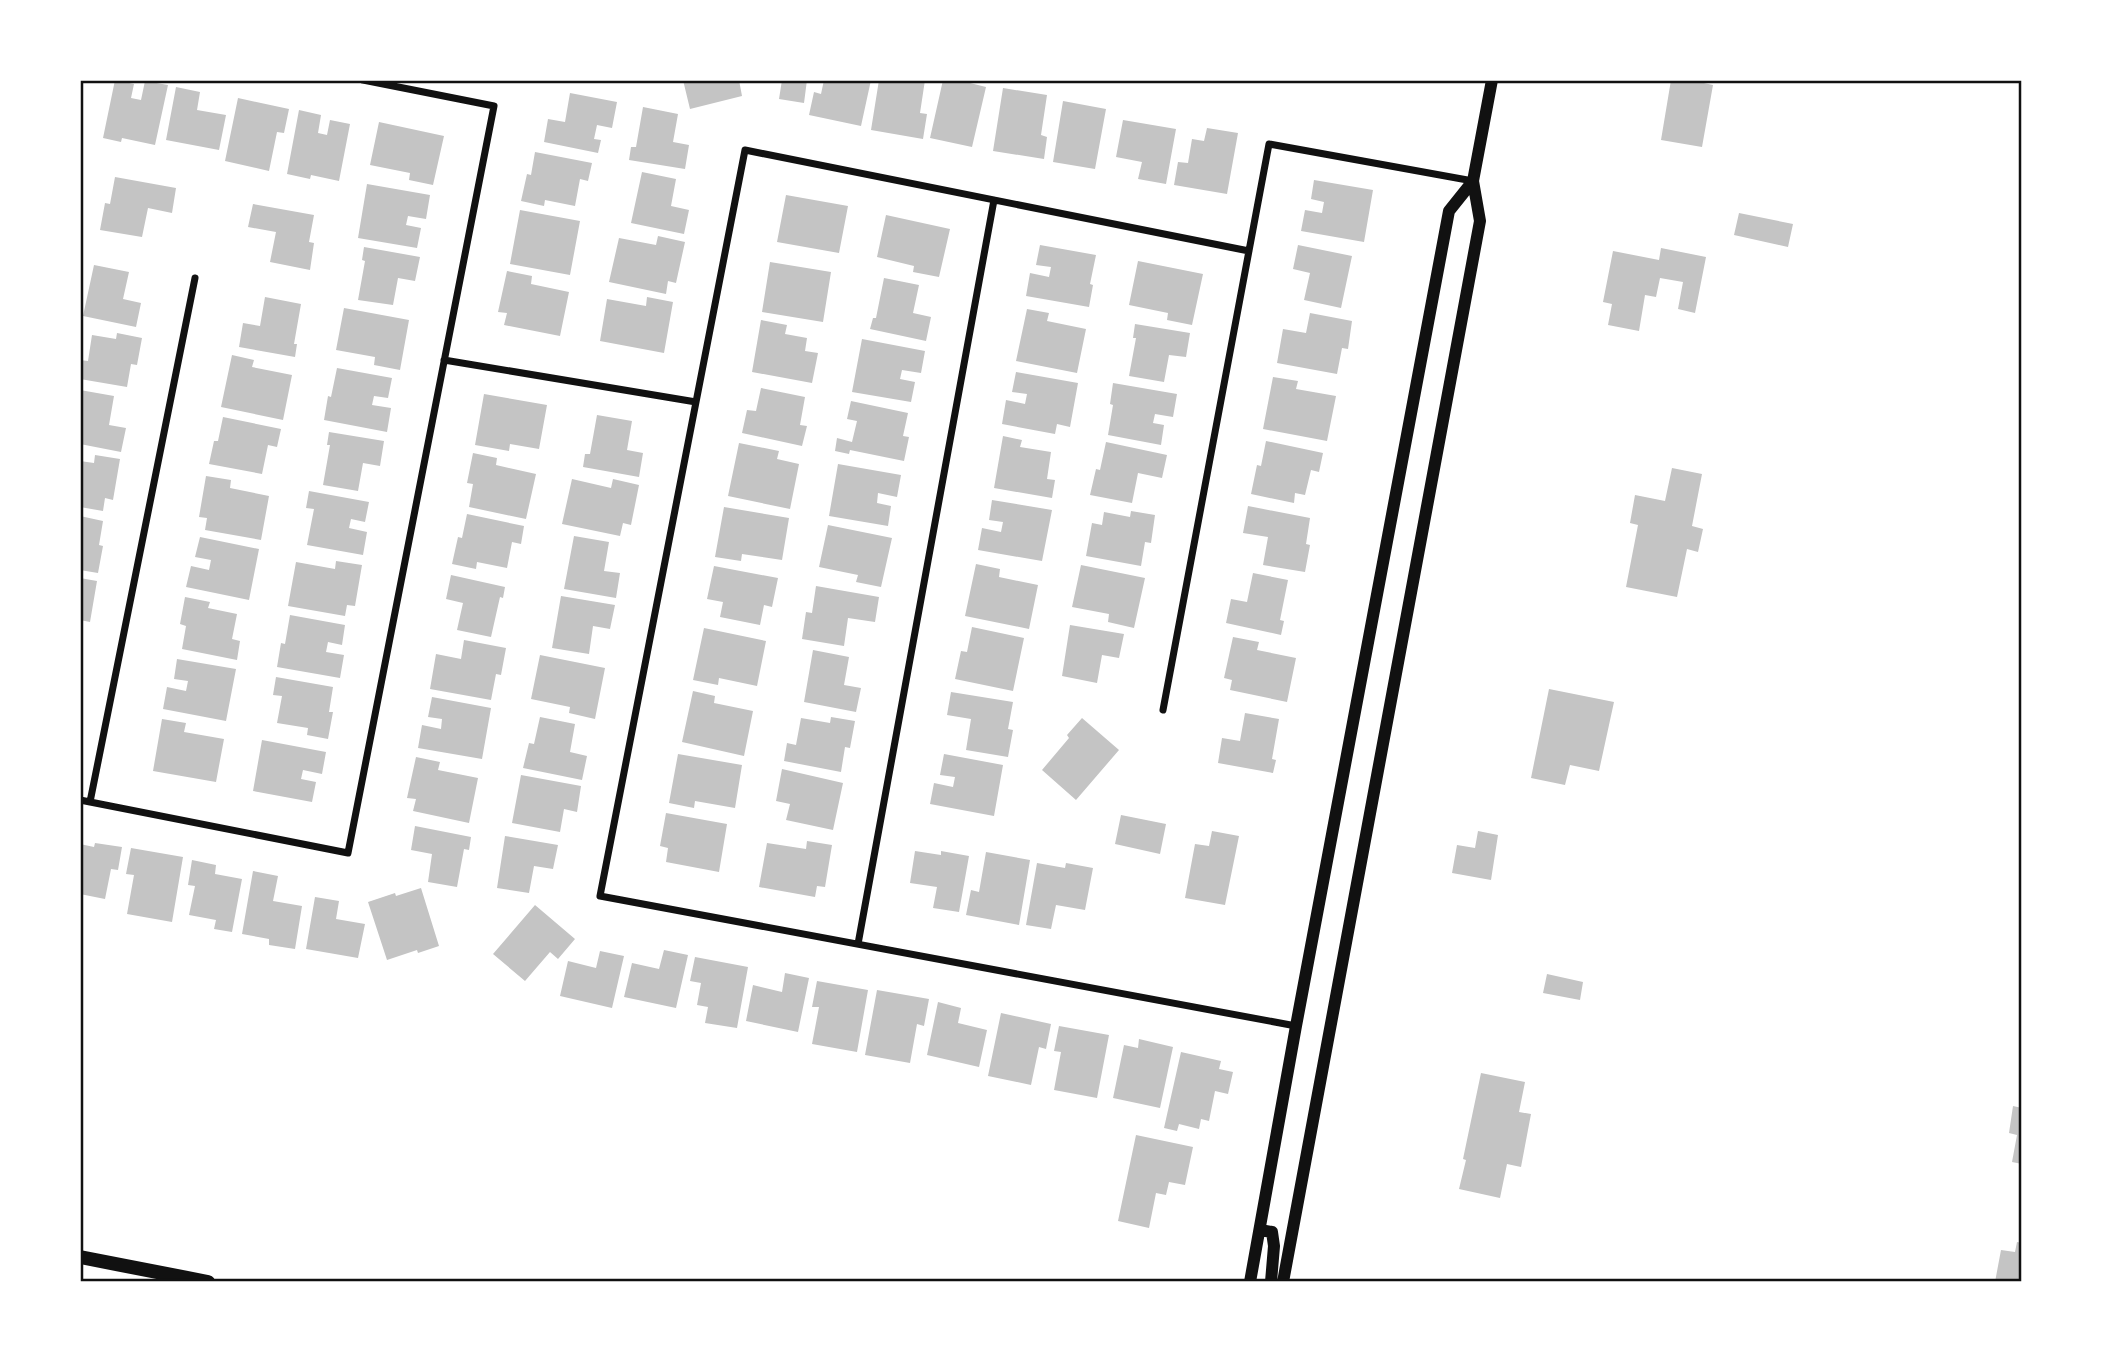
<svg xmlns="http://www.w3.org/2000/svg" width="2102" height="1362" font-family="Georgia,serif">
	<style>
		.building { fill: #c4c4c4 }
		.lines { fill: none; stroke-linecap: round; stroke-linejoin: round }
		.minor { stroke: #111; stroke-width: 7 }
		.tertiary { stroke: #111; stroke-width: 12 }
		.secondary { stroke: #111; stroke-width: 14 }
		.neatline { fill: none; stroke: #111; stroke-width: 2.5 }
	</style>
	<rect width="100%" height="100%" fill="#fff"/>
	<path class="building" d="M115,80L134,84L131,98L141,100L145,81L168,85L155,145L122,138L121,142L103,138Z
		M683,80H739L742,96L690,109Z
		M782,80H807L804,103L779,99Z
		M824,80H871L861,126L809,115L814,92L821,94Z
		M879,80H925L920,113L927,114L923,139L871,130Z
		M943,80H958L986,87L972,147L930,138Z
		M1671,80H1690L1713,85L1702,147L1661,140Z
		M176,87L200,92L197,110L226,115L219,150L166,140Z
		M1003,88L1047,95L1041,135L1047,137L1044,159L993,151Z
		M570,93L617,102L612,128L597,125L594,139L601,140L598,153L544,142L548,119L565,122Z
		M238,98L289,109L284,133L277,132L269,171L225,161Z
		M1063,101L1106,109L1095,169L1053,162Z
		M643,107L678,114L673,142L689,145L685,169L629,160L631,147H636Z
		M299,110L321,115L318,133L327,135L330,120L350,124L339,181L311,175L310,179L287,174Z
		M1123,120L1176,129L1166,184L1138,179L1142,162L1116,157Z
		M379,122L444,136L433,185L409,180L410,173L370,165Z
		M1207,128L1238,133L1227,194L1174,185L1178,162L1188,163L1192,139L1204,141Z
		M535,152L592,163L588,181L580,179L575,206L545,200L544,206L521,201L527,174L531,175Z
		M642,172L676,179L671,206L689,210L684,234L631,223Z
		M115,177L176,188L172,213L148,208L142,237L100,230L105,203L110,204Z
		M1314,180L1373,190L1364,242L1301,231L1305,210L1322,213L1324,202L1311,199Z
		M367,184L430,195L426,219L408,216L406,225L421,228L417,248L358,238Z
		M786,195L848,206L839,253L777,242Z
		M253,204L314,215L309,242L314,243L310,270L270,262L276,232L248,227Z
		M520,210L580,221L570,275L510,264Z
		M1739,213L1793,224L1788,247L1734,235Z
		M886,215L950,229L939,277L913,272L914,266L877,257Z
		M658,236L685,242L676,283L668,281L666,294L609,282L619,238L656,245Z
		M1040,245L1096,255L1090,284L1093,285L1089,307L1026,296L1030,273L1049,277L1051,267L1036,265Z
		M1298,245L1352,256L1341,308L1304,300L1310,273L1293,269Z
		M364,247L420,257L415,281L398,278L393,305L358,300L365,261L362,260Z
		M1661,248L1706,257L1695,313L1678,309L1683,282L1660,278L1656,297L1645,295L1639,331L1608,325L1612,304L1603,302L1613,251L1659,260Z
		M1138,261L1203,274L1192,325L1167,320L1168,313L1129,305Z
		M770,262L831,272L823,322L762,312Z
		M94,265L129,272L123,299L141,303L136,327L83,316Z
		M507,271L532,276L531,284L569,292L560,336L504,325L507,313L498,312Z
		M884,278L919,285L913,313L931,317L926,341L870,329L873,318H876Z
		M265,297L301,304L294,344H297L295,357L239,347L243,323L260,326Z
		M647,297L673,302L664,353L600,341L607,299L646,306Z
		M344,308L409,320L400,370L374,365L375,357L336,350Z
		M1027,309L1049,313L1047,321L1086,329L1077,373L1016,361Z
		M1310,313L1352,321L1348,349L1342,348L1337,374L1277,363L1283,329L1306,333Z
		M761,320L787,325L785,334L807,338L805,351L818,353L812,383L752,372Z
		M1135,324L1190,333L1186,357L1169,355L1164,382L1129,376L1136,338H1133Z
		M117,333L142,338L137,365L131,364L127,387L80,379V360L88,361L92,335L116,339Z
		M862,339L925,351L921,373L902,370L900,379L915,382L911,402L852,392Z
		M232,355L254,360L252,367L292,375L283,420L221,407Z
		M337,368L392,378L388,398L374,396L372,405L391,408L387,432L324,420L328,396L331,397Z
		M1016,372L1078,383L1070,427L1057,424L1055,434L1002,424L1006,400L1025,404L1027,394L1012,392Z
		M1273,377L1298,381L1296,389L1336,396L1327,441L1263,429Z
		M1113,383L1177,394L1173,417L1155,414L1153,423L1164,425L1161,445L1108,435L1113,405L1110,404Z
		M761,388L805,397L800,425L807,426L802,446L742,433L747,410L756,411Z
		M80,390L114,396L109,425L126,428L121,452L80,444Z
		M484,394L547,405L539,449L510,444L509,451L475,445Z
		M851,401L908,413L903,436L909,437L904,461L850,450L849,454L835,451L837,438L852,442L857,421L847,419Z
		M597,415L632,421L627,450L643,453L639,477L583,467L585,454H590Z
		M223,417L281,429L277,447L268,445L262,474L209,464L214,441H218Z
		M329,432L384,441L380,466L363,463L358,491L323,485L330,445H327Z
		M1003,436L1022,440L1020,447L1051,452L1047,479L1055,480L1052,498L994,488Z
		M1266,441L1323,453L1319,472L1311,470L1305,495L1295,493L1294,503L1251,494L1257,465L1261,466Z
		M1106,442L1167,455L1162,478L1138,473L1132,503L1090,495L1096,469L1100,470Z
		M739,443L779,451L777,459L799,464L790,509L728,496Z
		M473,453L497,458L496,465L536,474L526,519L469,507L473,484L467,483Z
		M95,455L120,459L113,500L105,498L103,511L80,507V461L94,463Z
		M838,464L901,475L897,497L878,493L877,503L891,506L888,526L829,516Z
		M1672,468L1702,474L1692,526L1703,529L1698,552L1687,549L1677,597L1626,587L1638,525L1630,523L1635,495L1665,501Z
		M206,476L231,480L230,488L269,496L261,540L205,530L207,518L199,517Z
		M572,479L611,488L613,479L639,485L631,525L623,523L620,536L562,524Z
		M309,491L369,502L365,522L351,519L349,528L367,532L363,555L307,545L314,509L306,508Z
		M992,500L1052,510L1042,561L978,550L982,528L1001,532L1003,522L989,520Z
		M1248,506L1310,518L1306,544L1310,545L1305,572L1263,565L1268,537L1243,533Z
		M724,507L789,518L782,560L742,554L741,561L715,557Z
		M1131,511L1155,515L1151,543L1145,542L1141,566L1086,556L1092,523L1102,525L1104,512L1130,517Z
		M467,514L524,526L521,544L512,542L507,568L477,562L476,569L452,564L458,537L462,538Z
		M80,516L103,521L99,545L103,546L98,573L80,570Z
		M828,525L892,538L881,587L856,582L858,575L819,567Z
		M574,536L609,542L604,571L620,573L616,598L564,589Z
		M200,537L259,549L249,600L186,587L191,566L209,570L211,560L195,557Z
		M336,561L362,565L355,606L347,605L345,616L288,606L296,562L335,569Z
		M976,564L1000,569L999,577L1038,585L1029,629L965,616Z
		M1081,565L1145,578L1134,628L1108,622L1109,614L1072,607Z
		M714,566L778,578L772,607L764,605L760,625L720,617L723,602L707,599Z
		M1253,573L1288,580L1280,620L1284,621L1281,635L1226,623L1231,599L1247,602Z
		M451,575L505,587L503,598L500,597L491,637L457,630L463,603L446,599Z
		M80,578L97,581L90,622L80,620Z
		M816,586L879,597L875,622L848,618L844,646L802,639L806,612L812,613Z
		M561,596L615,605L610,629L593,626L589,654L552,648Z
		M185,597L210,602L208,608L237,614L232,639L240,641L237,660L182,649L186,626L180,624Z
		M290,615L345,625L342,645L328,642L326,652L344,655L340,678L277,667L281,643L285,644Z
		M1070,625L1124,634L1119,658L1102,655L1097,683L1062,676Z
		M972,627L1024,638L1013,691L955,679L961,651L967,652Z
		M704,628L766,641L757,686L719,678L718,685L693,680Z
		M1233,637L1259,642L1257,650L1296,658L1287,702L1230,690L1232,680L1224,678Z
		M464,640L506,648L501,675L496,674L491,700L430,689L436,654L461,659Z
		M813,650L849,657L844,685L861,688L856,712L804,702Z
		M540,655L605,668L595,719L569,713L570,707L531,699Z
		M177,659L236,669L226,721L163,709L167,687L186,691L188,681L174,679Z
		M276,677L333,687L329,712H333L328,739L307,735L308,728L277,723L282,696L273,695Z
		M1549,689L1614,702L1599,771L1570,765L1565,785L1531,778Z
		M693,691L715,696L714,703L753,711L744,756L682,742Z
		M951,692L1013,702L1008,729L1013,730L1008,757L966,750L971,719L947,715Z
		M432,697L491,708L482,759L418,748L422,725L441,729L442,719L428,717Z
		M1245,713L1279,719L1272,759L1276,760L1273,773L1218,763L1222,738L1240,741Z
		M540,717L575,724L570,752L587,756L582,780L523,768L529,743L534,744Z
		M831,717L855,721L850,748L845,747L841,772L784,761L787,743L796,745L801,718L830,723Z
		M1082,718L1119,750L1076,800L1042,770L1069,738L1067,735Z
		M162,719L186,723L184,732L224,739L216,782L153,771Z
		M262,740L326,752L322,774L303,770L301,779L316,782L312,802L253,791Z
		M678,754L742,765L735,808L695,801L694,808L669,803Z
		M944,754L1003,765L994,816L930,804L934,783L953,787L955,777L940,775Z
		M416,757L440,762L438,770L478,778L469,823L413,811L416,799L407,798Z
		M782,769L843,783L833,830L786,820L790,804L776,801Z
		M521,775L581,786L577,812L564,809L560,832L512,823Z
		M666,813L727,824L719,872L666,862L668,848L660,846Z
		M1121,815L1166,824L1160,854L1115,844Z
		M415,826L471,837L469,850L464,849L457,887L428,882L432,854L411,850Z
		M1212,831L1239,836L1225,905L1185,898L1195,844L1209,846Z
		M1478,831L1498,835L1491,880L1452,873L1457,845L1475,848Z
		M505,836L558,845L553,869L534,866L529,893L497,888Z
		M807,841L832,845L825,887L817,886L815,897L759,887L767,843L806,849Z
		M95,843L122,847L118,870L111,869L105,899L80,894V844L94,847Z
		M131,848L183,857L172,922L127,914L134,875L126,874Z
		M915,851L941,855V851L969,856L959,912L933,908L937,887L910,883Z
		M986,852L1030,860L1019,925L966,915L971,890L979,892Z
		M192,860L216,865L215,874L242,879L232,932L214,929L216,920L189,915L195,886L188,885Z
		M1037,863L1065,868L1066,863L1093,868L1085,910L1056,905L1051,929L1026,925Z
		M253,871L278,876L273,901L302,906L295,949L269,945V939L242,934Z
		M421,888L439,946L418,953L417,950L387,960L368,902L395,893L396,896Z
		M315,897L339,901L336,919L365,924L358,958L306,949Z
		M535,905L575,939L558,959L550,952L525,981L493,954Z
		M664,950L688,955L676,1008L624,997L632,963L659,969Z
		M600,951L624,956L612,1008L560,996L568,961L596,968Z
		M695,957L748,967L737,1028L705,1023L708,1007L697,1005L701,983L690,981Z
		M785,973L809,978L798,1032L746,1021L753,985L782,992Z
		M1547,974L1583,982L1580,1000L1543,993Z
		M817,981L868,990L857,1052L812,1044L819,1007H812Z
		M877,990L929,999L924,1026L917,1024L910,1063L865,1055Z
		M938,1002L961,1008L958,1023L987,1030L979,1067L927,1055Z
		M1001,1013L1051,1024L1046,1049L1039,1047L1031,1085L988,1076Z
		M1059,1026L1109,1035L1097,1098L1054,1090L1061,1052L1054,1051Z
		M1139,1039L1173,1047L1160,1108L1113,1098L1124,1045L1138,1048Z
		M1181,1052L1221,1061L1219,1069L1233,1072L1228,1094L1215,1091L1209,1121L1201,1119L1199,1129L1179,1124L1177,1131L1164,1128Z
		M1481,1073L1525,1082L1519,1112L1531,1114L1521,1167L1507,1164L1500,1198L1459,1189L1466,1160L1463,1159Z
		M2013,1106L2022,1108V1164L2012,1162L2017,1135L2009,1133Z
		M1136,1135L1193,1147L1185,1185L1169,1182L1166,1195L1156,1193L1149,1228L1118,1221Z
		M2017,1242L2022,1243V1282H1995L2001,1250L2015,1252Z"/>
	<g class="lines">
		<path class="minor" d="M1249,251L745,150L600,896L1296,1026
			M444,360L696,402
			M1163,710L1269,144L1473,181
			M80,800L348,853L494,106L363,80
			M90,802L195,278
			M858,944L994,200"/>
		<path class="tertiary" d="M1260,1230L1272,1232L1274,1246L1271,1282
			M1250,1282L1296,1026L1449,211L1473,181
			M1283,1282L1480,221L1473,181L1492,80"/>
		<path class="secondary" d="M80,1257L208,1282"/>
	</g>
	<rect width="2102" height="1362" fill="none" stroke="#ffffff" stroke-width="164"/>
	<rect x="82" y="82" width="1938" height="1198" class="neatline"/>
</svg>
